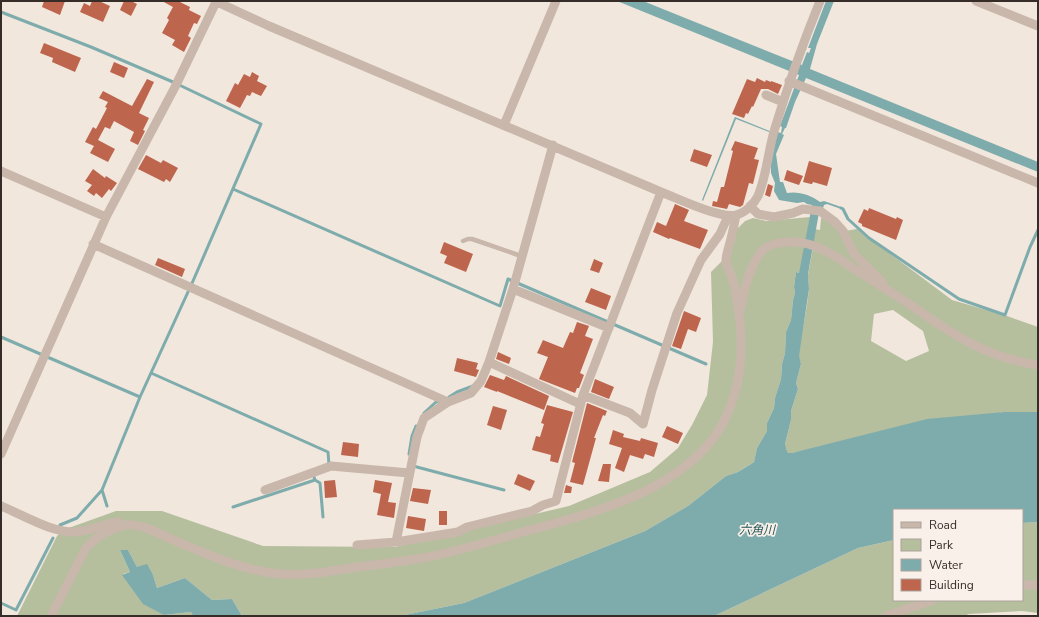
<svg xmlns="http://www.w3.org/2000/svg" width="1039" height="617" font-family="'Nunito Sans','Noto Sans JP',sans-serif">
	<style>
		.green { fill: #b5bf9e; fill-rule: evenodd }
		.water { fill: #7eacac }
		.lines { fill: none; stroke-linecap: round; stroke-linejoin: round }
		.stream { stroke: #7eacac; stroke-width: 3 }
		.building { fill: #be654e }
		.service { stroke: #c8b7aa; stroke-width: 4.5 }
		.minor { stroke: #c8b7aa; stroke-width: 9 }
		.labels { text-anchor: middle; stroke-width: 3.5; stroke-linejoin: round; paint-order: stroke }
		.water-label { font-size: 12px; font-style: italic; fill: #215355; stroke: #f9f1e9 }
	</style>
	<rect width="100%" height="100%" fill="#f1e7dd"/>
	<path class="green" d="M810,217L808,228L820,230L821,218L826,219L839,232L857,229L952,300L1007,316L1038,327V412H1004L792,453H788L785,449V444L791,420V411L798,389L796,383L801,364L798,356L807,305L809,289L808,275L814,242L799,273L796,272L794,287L795,293L793,300L791,320L786,332L785,353L782,364L781,379L775,398L774,408L767,423V431L757,448L754,462L738,472L726,476L688,506L645,531L464,603L400,616H242L232,599L212,600L185,578L157,588L153,575L137,567L128,550H120L130,572L123,574L164,615L191,612L193,616H17L57,536L63,530L116,511H162L263,546L395,547L569,506L650,472L678,448L692,425L707,395L713,342L711,272L731,252L735,231L745,221L753,218L766,221ZM893,310L923,331L929,351L906,361L871,341L874,314Z
		M1038,522V613L1022,611L969,614L964,616H714L858,548L894,540V600H1022V523Z"/>
	<path class="water" d="M617,1H643L802,65L807,52L809,53L811,48H808L826,1H834L817,44L810,69L1038,162V172L806,78L795,102L786,128H785L782,134L784,135L776,154L780,182H783L787,193C798,191 811,195 820,202L824,201L844,208V210L827,204L824,205L823,208L820,207L808,274L809,289L799,356L801,364L796,383L798,389L791,411V420L785,444L786,449L788,453H792L927,419L1004,412H1038V522L1022,523V510H894V540L858,548L714,616H400L464,603L645,531L688,506L726,476L738,472L751,464L754,462L757,448L767,431V423L774,408L775,398L781,379L782,364L785,353L786,332L791,320L793,300L795,293L794,287L796,272L799,273L812,205L807,204L804,202L797,203L779,200L774,191L775,183L771,173V158L777,135L736,119L703,201L702,200L734,119L735,117L777,134V132L781,133L782,127L780,126L799,75Z
		M120,550H128L137,567L147,564L153,575L157,588L185,578L212,600L232,599L242,616H193L191,612L164,615L143,604L122,575L130,572Z"/>
	<g class="lines">
		<path class="stream" d="M1,12L91,47L173,82L261,124L193,281L140,397L102,490L107,506
			M233,189L500,306L508,279L706,364
			M841,208L843,209L848,219L869,238L959,299L1005,315L1030,247L1038,230
			M1,337L140,397
			M151,373L328,452L329,465
			M449,397L457,392L473,386
			M424,413L436,402L440,401
			M409,454L412,436L416,426
			M413,466L504,490
			M315,480L320,483L323,517
			M233,507L315,480L313,474
			M60,525L77,518L102,490
			M1,603L16,610L53,538"/>
	</g>
	<path class="building" d="M44,1H65L60,15L42,7Z
		M92,1H99L110,6L103,22L80,12L84,3L90,6Z
		M124,1H131L137,4L131,16L120,10Z
		M162,1H178L190,7L189,10L201,16L197,24L194,23L188,36L191,38L184,52L172,45L175,40L162,33L169,20L167,18L173,7Z
		M44,43L81,58L75,72L52,62L53,58L40,53Z
		M114,62L128,68L124,78L110,72Z
		M252,72L259,76L257,81L267,86L261,96L252,92L250,96L247,95L240,108L226,101L235,83L238,85L244,74L250,77Z
		M757,78L765,82L766,80L771,82V81L782,85L778,94L768,89H761L753,107L752,106L748,114L746,113L744,118L732,114L747,79L755,82Z
		M147,79L154,82L139,113L149,118L143,130L145,131L138,145L130,141L134,132L114,121L110,129L105,127L98,140L115,149L108,162L90,153L94,146L85,142L93,127L96,129L107,108L105,107L108,102L99,98L103,91L132,106Z
		M735,141L758,148L754,159L759,160L753,184L749,183L743,205L740,207L729,204L727,209L712,206L713,201L717,202L721,187H724L733,151L731,150Z
		M694,149L712,155L707,167L690,161Z
		M146,155L161,163L163,160L178,168L170,182L166,179L164,182L138,169Z
		M809,161L832,168L827,186L813,182L812,184H811L803,182Z
		M93,169L105,178L106,176L117,183L111,191L109,189L102,198L96,193L94,196L87,191L92,185L85,181Z
		M787,170L803,176L799,185L784,180Z
		M768,184L773,186L770,197L765,195Z
		M675,204L689,210L684,221L708,230L700,249L670,238L669,239L653,232L657,222L666,226Z
		M869,208L896,219L897,217L903,220L896,240L862,226V224L858,222L864,209L868,211Z
		M444,242L473,254L466,272L444,263L447,256L440,253Z
		M158,258L185,269L182,277L155,265Z
		M594,259L603,263L599,273L590,270Z
		M591,288L611,296L606,310L585,302Z
		M684,311L701,318L696,332L688,329L681,349L672,346Z
		M577,322L589,326L585,336L593,339L580,373L584,375L579,388H577L575,393L539,379L548,357L537,353L543,340L563,348L570,332L573,333Z
		M498,352L511,358L509,364L496,359Z
		M457,358L478,363L476,369L479,370L476,377L454,371Z
		M490,375L504,380L506,376L549,396L544,410L497,391V392L484,387Z
		M595,379L614,387L609,399L591,392Z
		M587,403L607,411L605,416L603,415L594,438H596L583,485L570,482L575,463L572,462Z
		M547,405L573,412L558,463L550,461L551,455L532,450L536,436L540,437L544,424L541,423Z
		M493,406L507,410L501,430L487,425Z
		M667,426L683,433L678,444L662,437Z
		M613,430L624,434L623,437L640,441L641,438L658,443L654,457L645,454L643,459L630,455L624,472L615,468L622,448L609,444Z
		M343,442L359,444L358,457L341,455Z
		M603,464H611L609,482L598,481Z
		M518,474L535,481L530,491L514,484Z
		M335,480L337,497L325,498L324,481Z
		M375,480L392,483L388,502L396,503L394,518L377,515L381,494L373,492Z
		M566,485L572,487L571,493H564Z
		M413,488L431,490L428,504L410,501Z
		M439,511H447V525H439Z
		M408,516L426,519L424,531L406,528Z"/>
	<g class="lines">
		<path class="service" d="M463,241L468,239H472L521,256"/>
		<path class="minor" d="M215,1L269,26L661,192C677,198 720,219 736,215C745,213 754,204 758,196C767,175 768,150 775,128C788,85 803,43 820,1
			M976,1L1038,26
			M789,81L1038,183
			M766,95L783,102
			M504,125L556,1
			M1,171L106,217
			M750,206L758,214L774,217L793,213L803,209L820,211L835,222L843,231L854,254L883,283
			M93,244L448,402
			M513,289L609,328
			M741,308C743,292 752,256 767,247C778,241 796,241 808,244C826,249 841,260 856,270C876,283 896,295 915,308C928,317 942,327 956,335C980,350 1010,361 1038,365
			M489,362L580,404
			M583,395L630,413L643,424L652,390L677,313L701,260L720,234L728,216
			M1,454L106,217L175,87L216,2
			M265,490L331,466L409,473
			M1,506C23,515 52,533 76,532C90,531 104,524 118,522
			M396,542L417,437L424,418L448,402L471,393L481,381L489,362L513,289L553,145
			M357,545L396,542L458,532L467,527L532,511L543,505L556,501L583,395L661,192
			M1022,585H1038
			M51,616L86,548C96,537 110,528 125,525C144,523 160,535 176,541C209,555 244,571 280,574C306,576 331,571 357,567C382,564 408,561 433,556C465,549 498,539 530,530C565,521 600,511 633,497C669,481 708,455 725,419C744,380 744,336 736,295C735,290 735,285 733,281C732,274 726,267 726,260C726,256 728,250 729,246C732,236 734,226 736,215
			M886,616L933,600"/>
	</g>
	<g class="labels">
		<g class="water-label">
			<text x="757" y="534">六角川</text>
		</g>
	</g>
	<rect width="1039" height="617" fill="none" stroke="#362d29" stroke-width="4"/>
	<rect x="893" y="509" width="130" height="92" fill="#f9f1e9" stroke="#aba39c"/>
	<rect x="901" y="522" width="20" height="6" fill="#c8b7aa" stroke="#aba39c"/>
	<text x="929" y="529" font-size="12" fill="#362d29">Road</text>
	<rect x="901" y="539" width="20" height="12" fill="#b5bf9e" stroke="#aba39c"/>
	<text x="929" y="549" font-size="12" fill="#362d29">Park</text>
	<rect x="901" y="559" width="20" height="12" fill="#7eacac" stroke="#aba39c"/>
	<text x="929" y="569" font-size="12" fill="#362d29">Water</text>
	<rect x="901" y="579" width="20" height="12" fill="#be654e" stroke="#aba39c"/>
	<text x="929" y="589" font-size="12" fill="#362d29">Building</text>
</svg>
